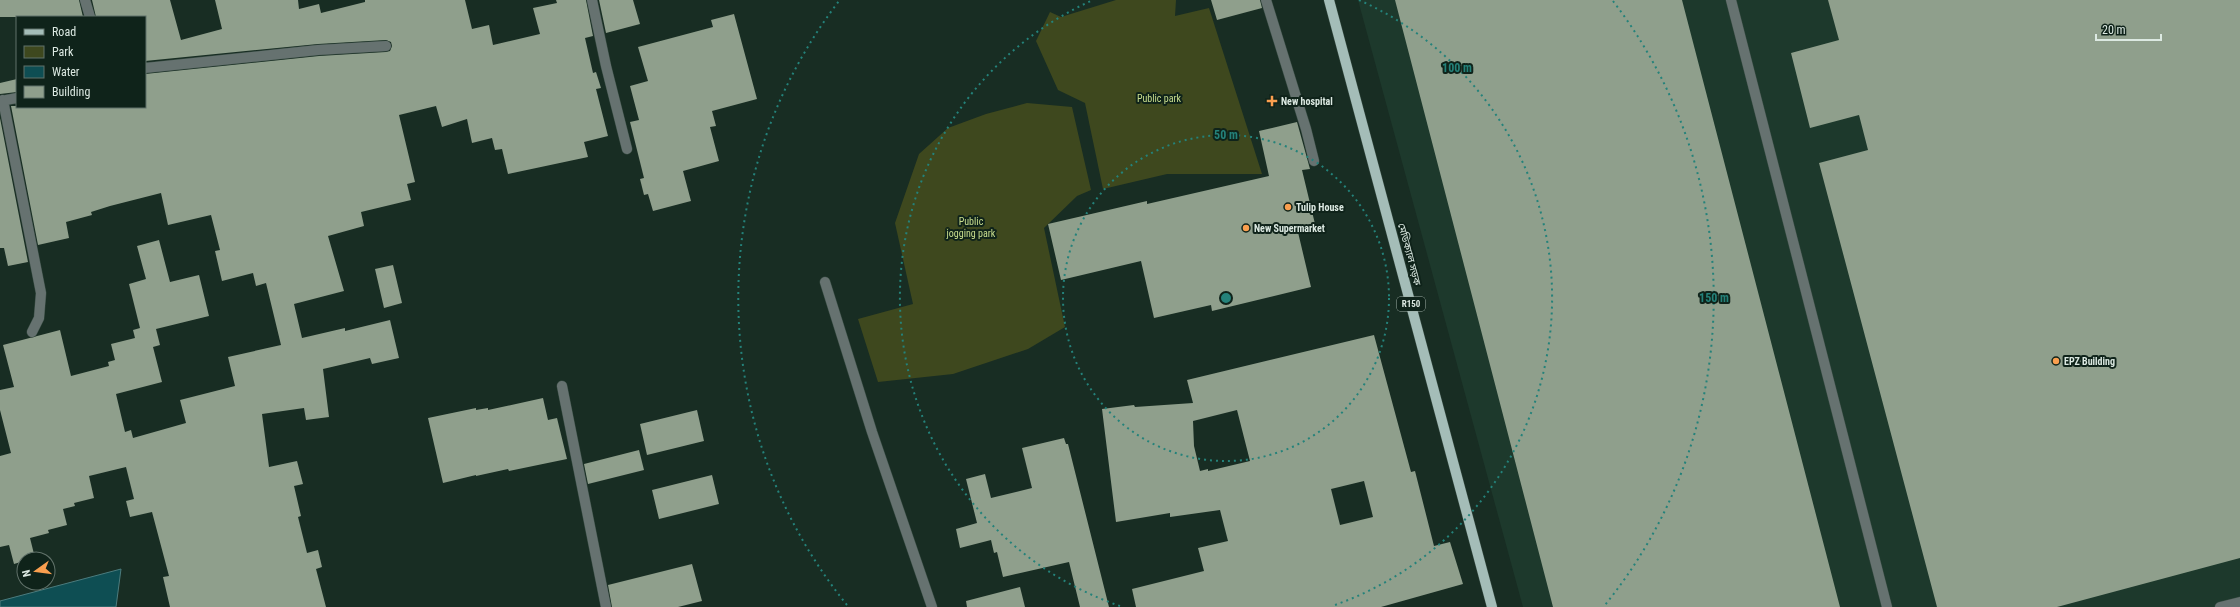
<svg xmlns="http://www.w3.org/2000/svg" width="2240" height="607" font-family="'Roboto Condensed','Noto Sans Bengali',sans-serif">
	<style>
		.built { fill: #1d392c }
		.green { fill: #3e481e }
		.water { fill: #0e4e53; stroke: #4c7c7e }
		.building { fill: #8f9f8c; fill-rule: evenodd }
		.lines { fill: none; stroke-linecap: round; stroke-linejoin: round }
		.minor-casing { stroke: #374b42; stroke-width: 11 }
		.major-casing { stroke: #374b42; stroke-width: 11 }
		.minor { stroke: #667270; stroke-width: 10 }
		.major { stroke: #a4bdb8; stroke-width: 10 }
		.ring { fill: none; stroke: #24827a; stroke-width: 2; stroke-dasharray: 2 4 }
		.poi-dot { fill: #fa9f4f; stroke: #0f231a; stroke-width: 1.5 }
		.labels { text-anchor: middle; stroke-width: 4; stroke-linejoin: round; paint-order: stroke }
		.shield { fill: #0f231a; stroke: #9eaea6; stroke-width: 1 }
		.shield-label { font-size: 9px; font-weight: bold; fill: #dce9e2 }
		.park-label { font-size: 10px; fill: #c9de8e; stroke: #0f231a }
		.poi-label { font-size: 10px; font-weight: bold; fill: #dce9e2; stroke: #0f231a; text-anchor: start }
		.street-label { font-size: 10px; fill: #dce9e2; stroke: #0f231a }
		.centre { fill: #24827a; stroke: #0f231a; stroke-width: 2 }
		.ring-label { font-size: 12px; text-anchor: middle; font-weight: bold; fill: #24827a; stroke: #0f231a; stroke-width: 4; stroke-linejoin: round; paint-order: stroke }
	</style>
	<rect width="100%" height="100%" fill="#182d23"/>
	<path class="built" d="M1358,0H2240V607H1523Z"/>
	<path class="green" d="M1116,0H1176L1175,16L1209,8L1262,174H1167L1103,189L1085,103L1058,90L1036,41L1050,12L1061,17Z
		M1027,103L1072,107L1091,190L1077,196L1044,228L1065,327L1028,349L953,374L878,382L858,319L913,304L895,223L919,154L948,128L986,114Z"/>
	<path class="water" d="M121,569L116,607H0V601Z"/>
	<path class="building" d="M0,0H79L83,17H0Z
		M92,0H170L181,40L222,29L215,0H298L299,9L319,4L321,13L365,2V0H465L472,29L489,25L493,45L540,34L533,8L557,3L556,0H586L593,36L585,38L593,73L596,72L601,88L596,89L608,136L584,142L588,157L508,174L502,149L495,150L492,138L472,143L467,119L442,127L436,106L399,115L415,182L407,184L411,200L361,212L364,226L328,236L344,291L294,304L302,338L345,328V331L390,320L399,358L372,364L370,358L323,369L329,417L306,420L304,408L262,414L269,467L297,461L303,484L294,486L301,516L298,517L307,553L318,550L322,567L316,569L326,607H170L163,577L169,576L152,512L130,517L126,501L134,499L126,467L89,476L94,498L74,503L75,506L63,509L67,525L48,530L49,533L30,538L35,558L24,559V561L14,564L9,545L0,547V456L11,453L0,410V390L14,387L3,345L60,330L71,376L109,366L108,362L115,360L111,344L135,338L133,330L140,328L129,284L146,279L137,246L159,240L170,282L199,275L209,316L156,329L160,345L153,347L162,382L116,394L125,432L131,430L133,438L186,423L180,400L235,386L228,357L281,345L266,283L256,286L253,273L222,281L215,251L220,250L211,215L168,225L161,193L110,206L91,212L92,215L66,222L69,238L38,245L11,106L145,107V74L319,56L386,52L390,51L392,46L391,42L386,40L318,44L145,61V17H96Z
		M599,0H633L640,24L606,33Z
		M1211,0H1260L1262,8L1217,20Z
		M1395,0H1682L1840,607H1553Z
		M1828,0H2240V558L2057,607H1937L1819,163L1868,150L1859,115L1810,128L1791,53L1839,40Z
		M734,14L757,99L712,111L716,126L710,127L719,161L683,171L691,201L653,211L648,194L644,195L640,179L644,178L630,122L639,120L630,86L648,81L638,47L713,27L711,20Z
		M17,79V92L0,94V83Z
		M0,118L28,262L8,266L4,248H0Z
		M1297,122L1310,169L1302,170L1315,224L1297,228L1311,287L1212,311L1211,305L1154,318L1141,261L1061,280L1048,224L1147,201V204L1269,176L1259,131Z
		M393,265L402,303L384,308L375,269Z
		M1374,335L1411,472L1415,471L1434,546L1450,542L1463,584L1381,607H1136L1132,589L1204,571L1198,548L1228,541L1220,510L1170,517V513L1116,522L1102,409L1134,405L1135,407L1193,403L1187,380ZM1237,410L1250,461L1208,471V469L1200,471L1194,446L1193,421ZM1364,481L1373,517L1340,525L1331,489Z
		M543,398L548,420L557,418L567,459L509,471L508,469L476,476V475L443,483L428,418L476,408V410L488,408V410Z
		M697,410L704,441L647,455L640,424Z
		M1064,438L1066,444H1068L1109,607H1080L1069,562L1003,577L997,552L994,553L991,540L960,548L956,529L977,523L966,479L985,474L991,498L1032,488L1022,448Z
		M639,450L644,470L588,484L584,464Z
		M712,475L719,504L659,519L652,490Z
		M692,564L702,601L678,607H612L608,585Z
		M1020,587L1025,607H967L966,601Z"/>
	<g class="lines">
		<g class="minor-casing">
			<path id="minor" d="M85,0L90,17
				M592,0L606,66L627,149
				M1266,0L1306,129L1314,161
				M1731,0L1887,607
				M145,68L318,50L386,46
				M3,100L41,293L39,318L32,332
				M0,101L17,98
				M825,282L872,432L932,607
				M562,386L606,607
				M2220,607L2240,602"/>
		</g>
		<g class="major-casing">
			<path id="major" d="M1329,0L1492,607"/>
		</g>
		<use href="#minor" class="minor"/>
		<use href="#major" class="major"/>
	</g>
	<g class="ring">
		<circle cx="1226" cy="298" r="163"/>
		<path d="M1120 606A326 326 0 0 1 1093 0M1359 0A326 326 0 0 1 1332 606"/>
		<path d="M847 605A488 488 0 0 1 839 1M1613 1A488 488 0 0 1 1605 605"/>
	</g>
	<g class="poi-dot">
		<path d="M1270 95h4v4h4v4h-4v4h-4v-4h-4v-4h4z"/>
		<circle cx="1288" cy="207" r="4"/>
		<circle cx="1246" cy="228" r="4"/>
		<circle cx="2056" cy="361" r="4"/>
	</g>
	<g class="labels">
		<rect class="shield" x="1397" y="297" width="28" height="14" rx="3"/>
		<g class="shield-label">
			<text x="1411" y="307">R150</text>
		</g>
		<g class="park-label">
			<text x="1159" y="102">Public park</text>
			<text x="971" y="225">Public<tspan x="971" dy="12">jogging park</tspan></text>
		</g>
		<g class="poi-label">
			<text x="1281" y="105">New hospital</text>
			<text x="1296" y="211">Tulip House</text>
			<text x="1254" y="232">New Supermarket</text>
			<text x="2064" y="365">EPZ Building</text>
		</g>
		<g class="street-label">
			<text transform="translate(1410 254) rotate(75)" y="4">মেডিক্যাল সড়ক</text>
		</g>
	</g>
	<circle cx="1226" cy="298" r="6" class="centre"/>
	<g class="ring-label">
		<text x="1457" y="72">100 m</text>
		<text x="1226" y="139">50 m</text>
		<text x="1714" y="302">150 m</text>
	</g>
	<rect x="16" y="16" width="130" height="92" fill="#0f231a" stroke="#61726a"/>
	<rect x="24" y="29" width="20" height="6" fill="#a4bdb8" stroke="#61726a"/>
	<text x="52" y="36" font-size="12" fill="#dce9e2">Road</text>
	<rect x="24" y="46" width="20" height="12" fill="#3e481e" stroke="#61726a"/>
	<text x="52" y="56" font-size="12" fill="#dce9e2">Park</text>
	<rect x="24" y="66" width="20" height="12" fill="#0e4e53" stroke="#61726a"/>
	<text x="52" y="76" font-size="12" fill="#dce9e2">Water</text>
	<rect x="24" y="86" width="20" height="12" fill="#8f9f8c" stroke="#61726a"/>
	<text x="52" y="96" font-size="12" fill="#dce9e2">Building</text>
	<g transform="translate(36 571) rotate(256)"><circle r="19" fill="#0f231a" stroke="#61726a"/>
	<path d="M0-3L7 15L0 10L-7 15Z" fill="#fa9f4f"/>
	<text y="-6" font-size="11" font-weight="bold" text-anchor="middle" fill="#dce9e2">N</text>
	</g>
	<path d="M2096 34v6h65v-6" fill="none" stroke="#dce9e2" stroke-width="2"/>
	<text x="2102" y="34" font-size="12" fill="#dce9e2" stroke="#0f231a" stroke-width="3" paint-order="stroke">20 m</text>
</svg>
